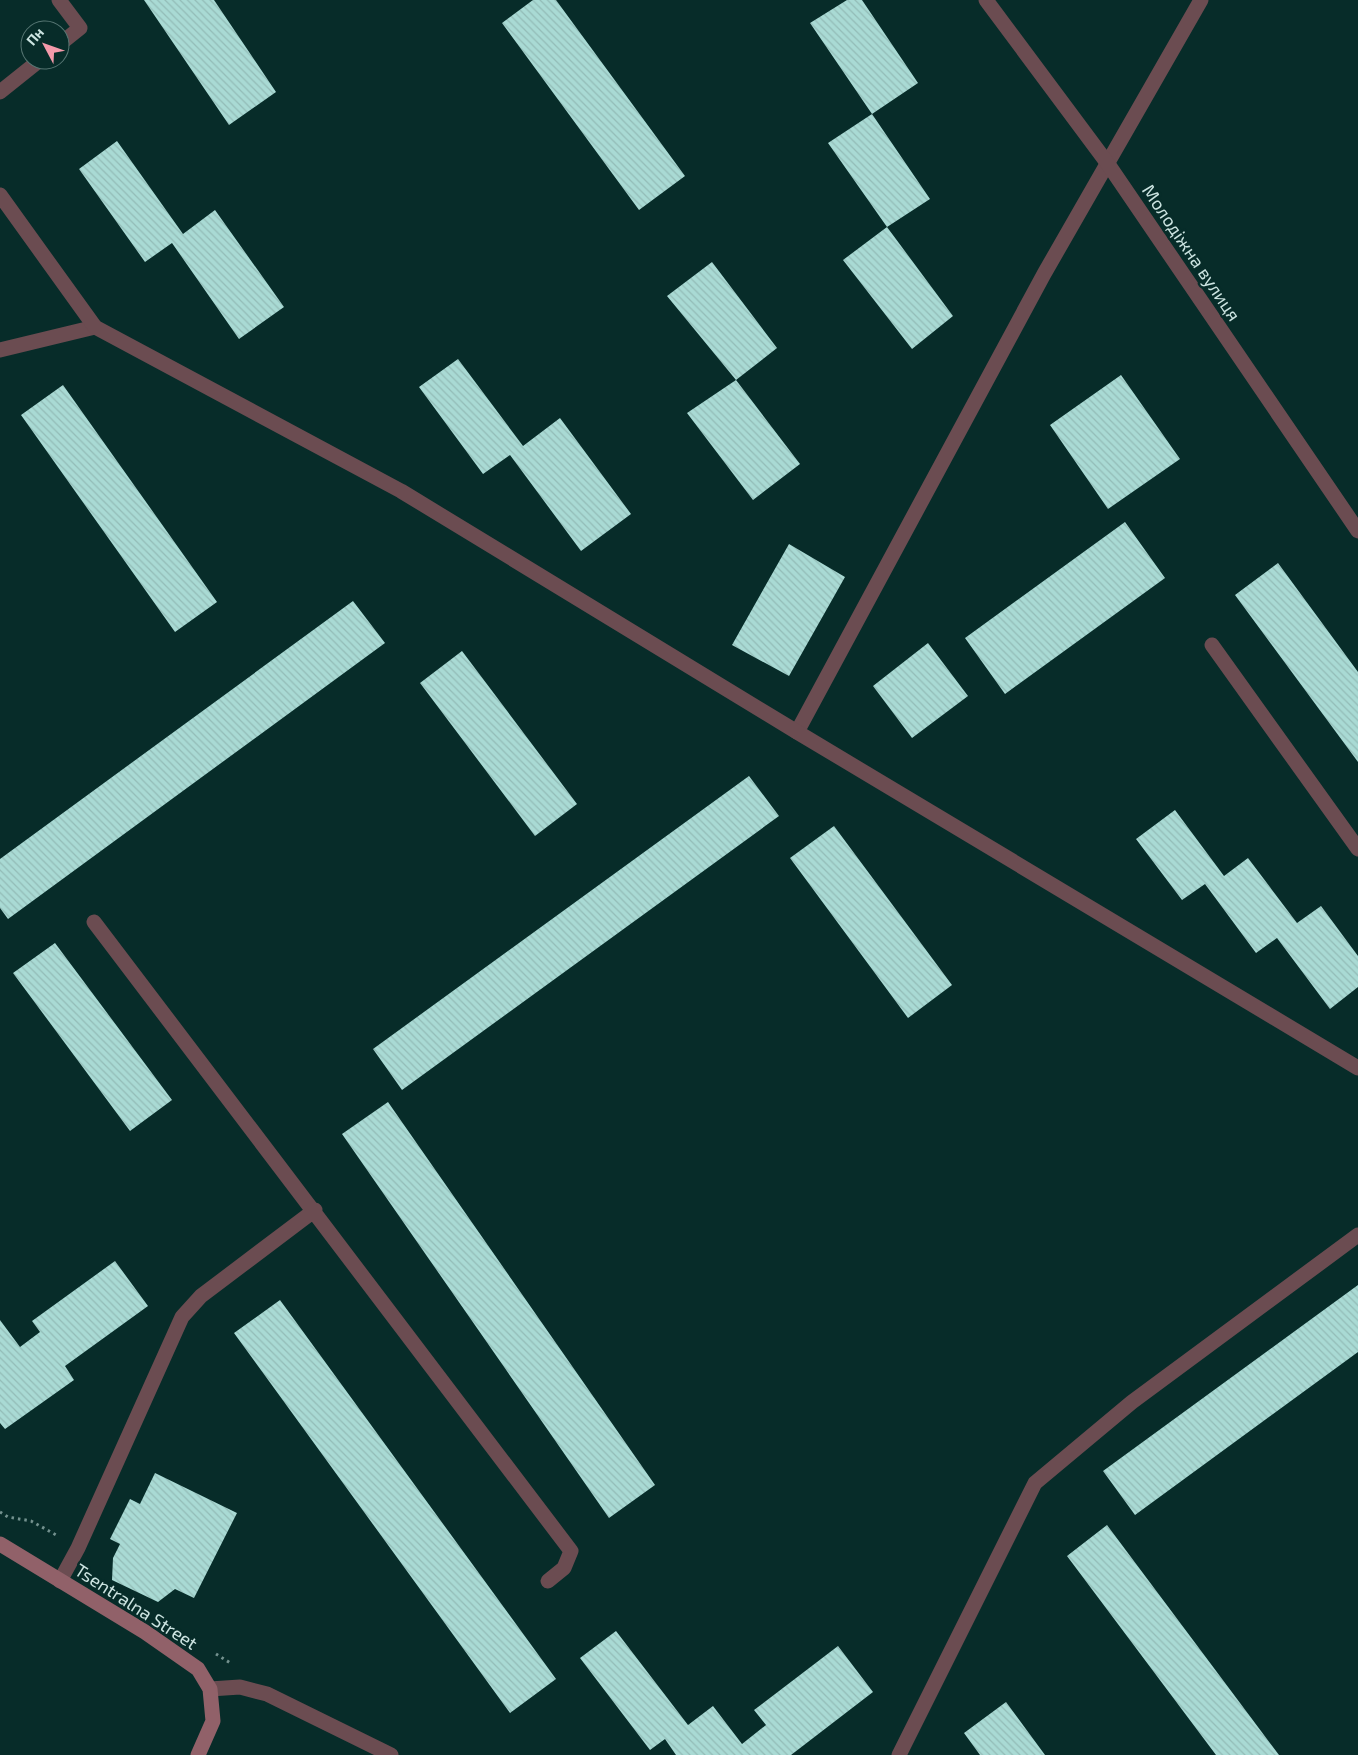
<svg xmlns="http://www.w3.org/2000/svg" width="1358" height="1755" font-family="'Exo 2',sans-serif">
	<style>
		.building { fill: url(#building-back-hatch) }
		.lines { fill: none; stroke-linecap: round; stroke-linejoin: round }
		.path { stroke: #73918e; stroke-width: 3; stroke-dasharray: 2.5 4; stroke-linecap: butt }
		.service { stroke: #6b4c51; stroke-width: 15 }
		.minor { stroke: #6b4c51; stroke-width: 15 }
		.secondary { stroke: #916169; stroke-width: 15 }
		.labels { text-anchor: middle; stroke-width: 5; stroke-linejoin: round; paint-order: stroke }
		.street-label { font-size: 18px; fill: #cce4e1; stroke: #072c29 }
	</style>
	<defs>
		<pattern id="building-back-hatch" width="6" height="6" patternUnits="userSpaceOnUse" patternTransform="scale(1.25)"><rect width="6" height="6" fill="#a9dad4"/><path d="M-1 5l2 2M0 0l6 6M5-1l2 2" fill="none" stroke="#93bcb7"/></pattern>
	</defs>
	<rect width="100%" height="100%" fill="#072c29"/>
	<path class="building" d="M144,0H214L276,92L229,125Z
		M533,0H556L685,176L639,210L502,23Z
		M847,0H862L918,83L872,114L810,23Z
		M872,114L930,199L887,227L828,143Z
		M117,141L183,234L215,210L284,307L239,339L172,243L145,262L79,169Z
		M887,227L953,316L912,349L843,260Z
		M712,262L777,348L736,380L800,464L753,500L687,413L736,380L667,296Z
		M458,359L523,446L560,418L631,514L581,551L510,455L483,474L419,387Z
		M1121,375L1180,459L1108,509L1050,425Z
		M63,385L217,602L175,632L21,415Z
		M1125,522L1165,578L1005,694L965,638Z
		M789,544L845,577L789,676L732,645Z
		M1278,563L1358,672V762L1235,595Z
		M353,601L385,643L8,919L0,908V859Z
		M928,643L968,696L912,738L873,686Z
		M462,651L577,804L535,836L420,683Z
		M749,776L779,816L402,1090L373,1049Z
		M1175,810L1224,876L1248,858L1297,923L1321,906L1358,956V987L1330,1009L1277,938L1256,953L1205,884L1182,900L1136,839Z
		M834,826L952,985L908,1018L790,858Z
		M55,943L172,1100L130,1131L13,973Z
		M388,1102L655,1485L609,1518L342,1134Z
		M115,1261L148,1306L65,1366L74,1380L5,1429L0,1423V1320L20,1347L40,1332L32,1321Z
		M1358,1285V1352L1135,1515L1103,1471Z
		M280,1300L556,1679L510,1713L234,1333Z
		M155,1473L237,1513L194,1598L175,1589L158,1602L112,1580L113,1558L120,1544L110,1539L130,1499L140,1504Z
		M1107,1525L1279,1755H1216L1067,1556Z
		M616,1631L688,1725L713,1706L742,1744L766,1725L754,1710L838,1646L873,1692L791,1755H676L665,1739L650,1750L580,1658Z
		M1006,1702L1045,1755H980L964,1733Z"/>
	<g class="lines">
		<path class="path" d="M0,1512L8,1517L31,1521L58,1536
			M216,1654L232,1664"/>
		<path class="service" d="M0,350L95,327
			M1212,645L1358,849
			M797,732L1044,274L1201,0
			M94,922L571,1551L564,1568L548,1581
			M60,1581L78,1548L182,1317L201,1296L315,1210
			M899,1755L1035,1483L1132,1402L1358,1235"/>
		<path class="minor" d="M59,0L80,28L60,44
			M986,0L1108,164L1358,531
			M0,92L40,60
			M0,195L95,327L401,491L797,732L1358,1068
			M210,1689L240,1687L267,1694L391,1755"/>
		<path class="secondary" d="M0,1544L145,1632L198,1669L210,1689L213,1721L198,1755"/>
	</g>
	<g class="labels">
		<g class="street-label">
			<text transform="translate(1191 253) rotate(56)" y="6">Молодіжна вулиця</text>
			<text transform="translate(136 1607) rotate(33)" y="6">Tsentralna Street</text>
		</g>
	</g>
	<g transform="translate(45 45) rotate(311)"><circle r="24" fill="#072c29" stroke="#567673"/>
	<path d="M0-4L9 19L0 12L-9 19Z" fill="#f39aaa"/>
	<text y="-8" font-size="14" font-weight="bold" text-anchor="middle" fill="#cce4e1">Пн</text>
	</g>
</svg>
